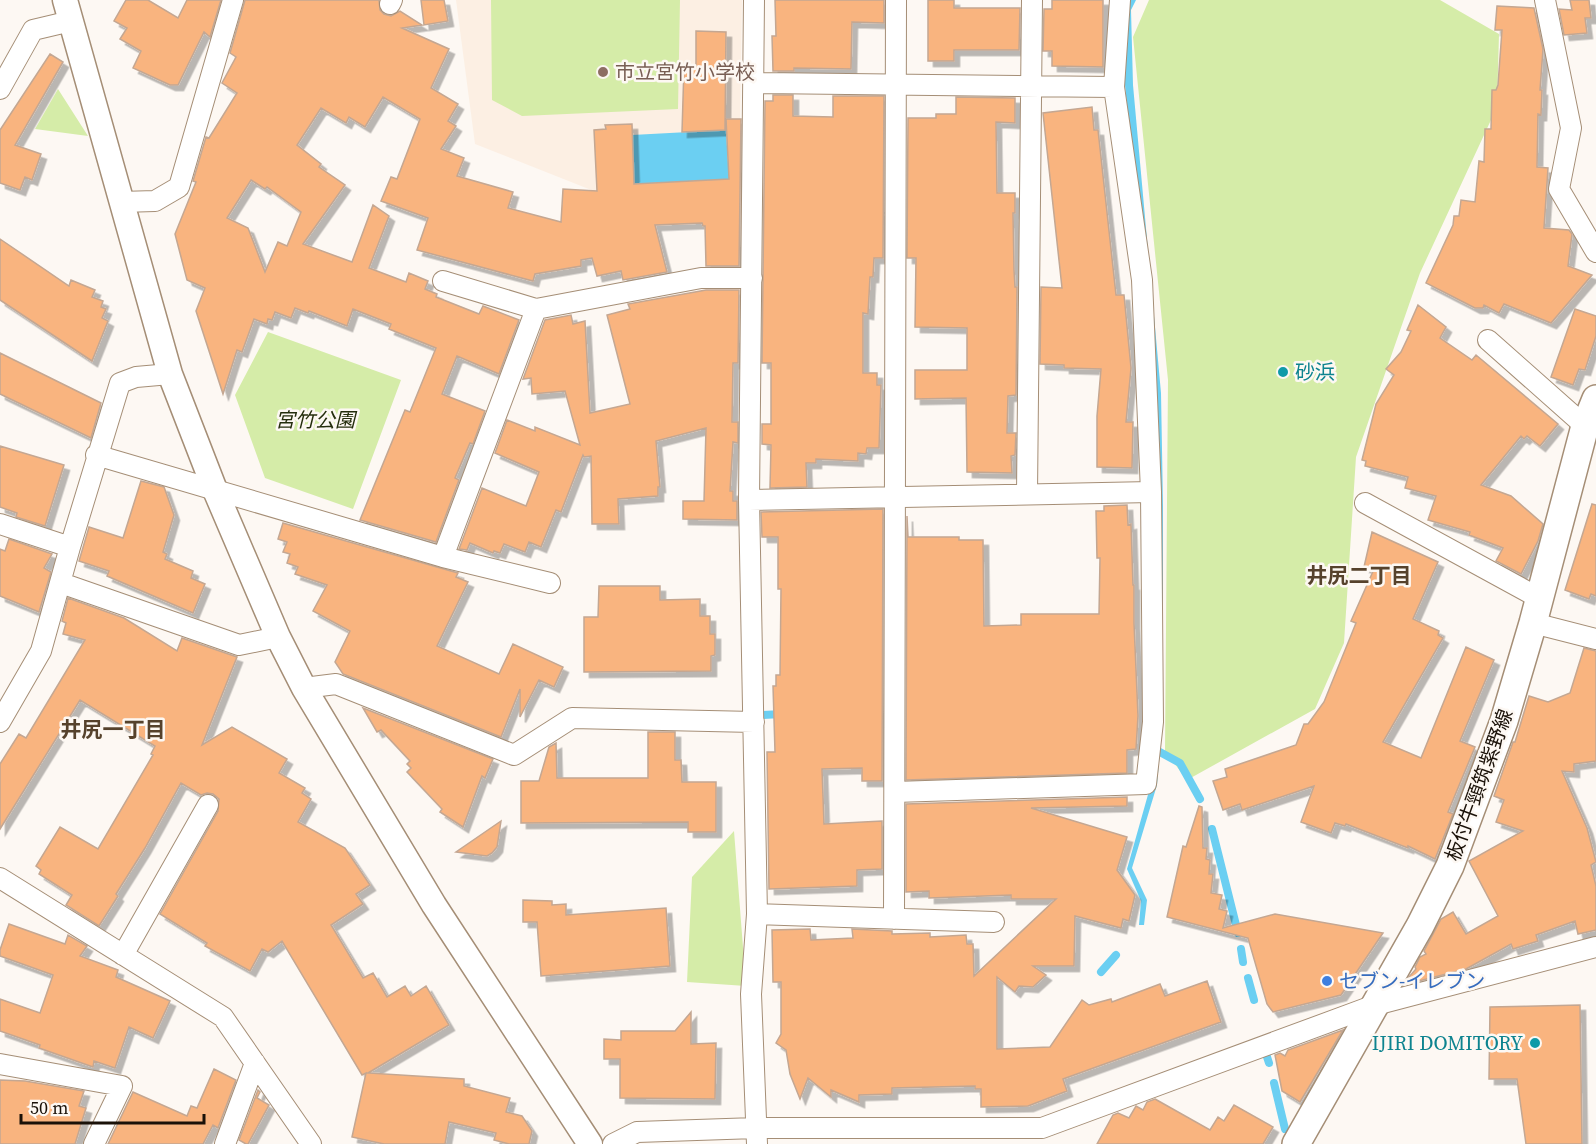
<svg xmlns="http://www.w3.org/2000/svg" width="1596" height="1144" font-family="'Source Serif 4','Noto Sans JP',serif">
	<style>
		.built { fill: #fcefe3 }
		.green { fill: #d5eca8 }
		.water { fill: #6bcff2 }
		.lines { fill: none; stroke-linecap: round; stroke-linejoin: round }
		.stream { stroke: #6bcff2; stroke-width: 8 }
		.building { fill: #f9b47f; stroke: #c4a792; stroke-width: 1.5; fill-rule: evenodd; filter: url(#shadow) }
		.minor-casing { stroke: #a58e76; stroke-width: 22 }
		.tertiary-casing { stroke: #a58e76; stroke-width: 27 }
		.secondary-casing { stroke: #a58e76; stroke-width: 30 }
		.minor { stroke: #fff; stroke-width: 20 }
		.tertiary { stroke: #fff; stroke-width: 24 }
		.secondary { stroke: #fff; stroke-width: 27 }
		.education-dot { fill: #8d6e63; stroke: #fdf8f3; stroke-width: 2 }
		.culture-dot { fill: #0f9aa8; stroke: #fdf8f3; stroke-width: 2 }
		.shop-dot { fill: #3f7fe0; stroke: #fdf8f3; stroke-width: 2 }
		.labels { text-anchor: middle; stroke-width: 5; stroke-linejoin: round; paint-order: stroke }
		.education-label { font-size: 20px; fill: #785e54; stroke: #fdf8f3; text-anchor: start }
		.culture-label { font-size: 20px; fill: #0d838f; stroke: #fdf8f3; text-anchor: start }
		.park-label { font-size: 20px; font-style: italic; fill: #252e0d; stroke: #fdf8f3 }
		.street-label { font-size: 20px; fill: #1a1108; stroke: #fdf8f3 }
		.shop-label { font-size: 20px; fill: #366cbe; stroke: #fdf8f3; text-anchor: start }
		.neighbourhood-label { font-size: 21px; font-weight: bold; fill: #56422c; stroke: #fdf8f3 }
	</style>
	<defs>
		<filter id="shadow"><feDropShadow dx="5.5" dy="5.5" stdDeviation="0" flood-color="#0004"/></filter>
	</defs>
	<rect width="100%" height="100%" fill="#fdf8f3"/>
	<path class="built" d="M456,0H742L739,195L619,201L475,144Z"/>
	<path class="green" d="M491,0H680L678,109L522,116L492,100Z
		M1149,0H1440L1499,34L1497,107L1420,273L1356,457L1344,643L1315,709L1187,780L1165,751L1168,380L1133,37Z
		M58,89L88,136L35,129Z
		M268,332L401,380L353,509L265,478L235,395Z
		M734,831L746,986L687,982L692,877Z"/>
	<path class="water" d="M1127,0H1136L1131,10L1133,85L1161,393L1163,506V709L1160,751L1157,785L1132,868L1147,900L1144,925H1139L1141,901L1127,869L1151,784L1148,333L1125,85L1123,8Z
		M726,130L729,179L634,184L632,135Z"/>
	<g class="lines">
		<path class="stream" d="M763,715L782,714
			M1158,751L1180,763L1200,799
			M1212,829L1238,933
			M1241,949L1243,962
			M1101,972L1116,955
			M1248,978L1254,1000
			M1265,1051L1269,1063
			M1274,1083L1285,1129"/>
	</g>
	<path class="building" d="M126,0H148L178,18L187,0H221L210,37L204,32L178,85H170L133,68L141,51L120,39L127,28L114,21Z
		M245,0H379L380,10L384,14L391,16L400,11L422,25L402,28L449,49L431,88L458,104L448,121L456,126L441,149L464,158L457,176L513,192L508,208L561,222L563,189L597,191L594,130L606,129L605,125L632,124L634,184L729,179L726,119H741L739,266H706L705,226H703L702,223L655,225L667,272L623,280L621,271L597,276L592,258L581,260V266L535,274L533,281L417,250L428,218L381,201L391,177L397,179L420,119L383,97L365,127L349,117L346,123L321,108L297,145L321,164L319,167L345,185L303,244L352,262L373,205L389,216L369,268L406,282L409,273L428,281L425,289L437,294L436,297L479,314L483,306L519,320L499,374L457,356L442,394L485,411L473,444L470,443L455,478L459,480L436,542L360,520L405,410L410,412L436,348L389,329L391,324L353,309L347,326L309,311L308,313L295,308L291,318L275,312L272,320L268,319L267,324L254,319L242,352L237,350L223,394L196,311L205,288L187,280L175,234L196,182L193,181L206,137L209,138L237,93L222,83L236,57L230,53ZM251,180L265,189L267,187L301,212L287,246L278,242L265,272L248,228L227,218Z
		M421,0H444L448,21L424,25Z
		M775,0H884V23L852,22L851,69L794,68V71H773L772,36H776Z
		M928,0H954V8H1020L1019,50H954V61H928Z
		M1052,0H1103V67L1052,66V51H1043L1044,9H1052Z
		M1570,0H1589L1591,18H1585L1587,33L1564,35L1559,9L1572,10Z
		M1497,6L1534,8L1543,49L1540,90H1542L1541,115L1538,114L1537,167L1548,168L1544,228L1569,230L1572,234L1568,266L1592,275L1551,323L1504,304L1499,313L1484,305L1483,308H1475L1426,283L1453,225L1454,216H1459L1461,200L1475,202L1479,161L1484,162L1485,129H1491L1492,90H1496L1498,85L1502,30H1495Z
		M696,31L726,32L725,130L682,132L684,66H696Z
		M50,54L63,62L15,145L41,154L32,180L25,177L20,190L0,183V130Z
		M773,95H793V116L833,117V96H884L883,258H874L873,277H870L868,314L863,313V373H877V385H881L879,448H867L866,454L858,453V461L816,459V463H806L807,487L770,488L771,445L762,444V424H771V363H762L765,101H773Z
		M956,97L1015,98V123L996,122L997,193H1015V213H1013L1014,270L1015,287H1017L1016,395L1008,396L1007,433H1016L1015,455L1011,456L1012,473L967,472L966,398L915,399V370H967V328L915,327L916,258H907L908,118H936V114H956Z
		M1092,107L1094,130H1098L1116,295H1124L1131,368L1126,422H1133L1132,468L1097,467V416L1101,369L1064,368V365L1040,364L1041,287L1062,288L1043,113Z
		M0,239L69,286L71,280L95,290L92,297L103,301L101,307L106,309L102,318L108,321L92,361L0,300Z
		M706,290H739L738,363H733L732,422H738V443L733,442L730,491H733V501H737V520L683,519V501H704L706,428L656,441L660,487H658V496L618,499L619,524H592L591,456L584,457L583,455L561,512L556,510L541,547L529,542L525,552L504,544L500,553L494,551L493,553L470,543L467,550L459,549L482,488L526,506L539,472L495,453L507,420L535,431V427L580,445L565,391L532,394L531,378L523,379L545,320L571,315L573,324L585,321L590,413L630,404L607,315L630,309L628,304Z
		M1418,305L1446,327L1440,338L1472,360L1476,355L1558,424L1540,446L1527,436L1524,439L1521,436L1481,485L1511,496L1543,524L1538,541L1521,574L1496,561L1503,548L1469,535L1470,532L1428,520L1436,496L1405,488L1408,477L1365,466L1366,461L1362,460L1376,404L1394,375L1386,369L1401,352L1411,331L1407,330Z
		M1575,309L1596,316V336L1585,370L1579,369L1573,385L1551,377Z
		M0,353L101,403L91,438L0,394Z
		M0,446L64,465L45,526L16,517L17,513L0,507Z
		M141,481L164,487L174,515L163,552L167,554L165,559L193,571L191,578L205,584L193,613L107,576L109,571L79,561L89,527L123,538Z
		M1592,504L1596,505V596L1591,594L1589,599L1565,590Z
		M1127,505L1128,525L1131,524L1133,585H1134V623L1138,716L1136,749L1127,750V773L906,780L907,516L908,537H959V540H983L984,626L1021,625V614H1099L1100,558H1097L1096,511H1104V506Z
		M883,509L882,781H862V768L822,769L824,824L882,821V869L857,870V886L769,889L767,752H775L773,686H776V675H780L781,589H778V537H762L761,512Z
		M283,523L458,573L456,577L468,582L437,646L499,674L513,644L563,667L554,687L539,680L520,717V689L501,737L343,674L335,662L350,631L313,611L327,585L295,574L298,567L287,563L290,554L283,552L287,542L278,539Z
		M1372,532L1438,562L1413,619L1439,631L1438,635L1443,638L1383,742L1421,758L1466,647L1494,660L1460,741L1475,747L1448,812L1453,814L1435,859L1408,846V848L1346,824L1345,826L1335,823L1331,833L1301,822L1314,786L1242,810L1240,804L1223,810L1213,781L1227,777L1225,769L1296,745L1304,724H1308L1324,702L1356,623L1351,621L1374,569L1364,567Z
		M9,539L52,554L44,568L51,572L39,612L0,596V549L5,551Z
		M599,586H660V600L700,599V616H710V634H715V655L711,656V671L584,672V617H598Z
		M68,598L124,618L177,651L182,638L237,657L202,745L232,727L287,759L279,773L305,788L302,793L311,799L298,822L345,848L370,885L356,894L363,904L331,925L363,978L373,973L387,997L405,986L411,996L426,986L449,1025L368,1073L464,1079V1086L510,1098L506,1112L522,1116L532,1131L529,1144H509L494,1140L496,1133L449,1122L445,1144H384L352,1137L366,1073L362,1075L282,941L268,952L262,949L250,971L205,946L207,943L160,914L218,811L219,799L213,794L207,793L201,795L181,783L145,848L116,894L118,896L99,926L66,905L72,895L39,874L41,870L36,866L60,827L98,849L153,755L151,754L155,746L80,700L0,829V764L19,734L26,738L85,640L63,634L66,623L62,621Z
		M1584,648L1596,651V761L1574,764V772L1562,771L1587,828L1596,862L1591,865L1596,886V930L1578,934L1575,921L1536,935L1538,941L1513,949L1511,944L1466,969L1411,983L1408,978L1416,969L1415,967L1420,957L1426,954L1424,951L1441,919L1453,912L1466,934L1498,916L1469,861L1523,831L1496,822L1504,800L1494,796L1513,742H1515L1529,696L1548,702L1570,693Z
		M363,708L493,759L485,778L482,776L463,827L440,812L442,809L407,772L411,768L407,764L410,761L381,730L377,732Z
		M648,732H675V760H681L682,782H716V832H688V822L521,823V781H539L549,747L556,743L557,778H648Z
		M1127,797V806L1031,808L1127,837L1117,870L1135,895L1129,921L1123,919L1121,928L1075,916L1074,966H1033L1046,975L1033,987L1019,986L1015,992L997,977V1049L1050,1047L1082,1000L1089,1005L1111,999L1112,1002L1160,984L1165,996L1207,981L1221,1022L1063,1079L1067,1091L1028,1106L981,1107V1089H975V1086L892,1088V1094L859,1095V1102L831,1090V1097L808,1078L800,1099L790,1074L786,1050L776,1043L781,1034V982H773L772,930L810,929L811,940L853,938L852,929L892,931V934L930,933V937L966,935L967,944H973L974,976L1056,899H1011V895L929,898V891L906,892V804Z
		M1199,806L1202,807L1203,848H1207L1206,859L1210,860L1209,874H1213L1211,893L1222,895L1219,909L1227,911L1223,928L1275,914L1383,933L1341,995L1273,1012L1267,1004L1248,938L1167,917L1183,846L1186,847Z
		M501,821L497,847L492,853L487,856L456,852Z
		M523,900L552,901V905L566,904V915L666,908L670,966L541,976L537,922H523Z
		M9,924L65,944L68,935L87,946L80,956L118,970L116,977L170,1001L153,1038L129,1027L115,1068L94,1061L93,1067L39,1048L40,1045L0,1031V999L40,1013L53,975L0,956V950Z
		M1580,1005L1582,1144H1526L1517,1079H1489L1490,1007Z
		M691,1012V1044L716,1043L715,1099L620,1098V1059H604V1039L621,1040V1031H675Z
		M1343,1030L1300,1102L1282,1091L1275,1055L1280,1053L1285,1056L1288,1050Z
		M214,1069L236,1080L218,1128L213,1125L203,1144H108L133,1092L187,1116L191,1106L197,1108Z
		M0,1080L25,1081L84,1091L79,1106L86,1108L75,1144H0Z
		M258,1090L260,1092L257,1098L269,1105L248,1144H246L239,1140Z
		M1155,1099L1210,1130L1218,1117L1224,1121L1234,1105L1273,1127L1263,1144H1097L1113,1115L1118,1113L1129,1118L1136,1106L1143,1110L1147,1102Z"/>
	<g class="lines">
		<g class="minor-casing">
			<path id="minor" d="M754,0L749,500L757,914L751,994L757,1144
				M1545,0L1571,128L1559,189L1596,252
				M390,4L392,0
				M753,83L1114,87
				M0,89L33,30L71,21
				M121,202L155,201L179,187L233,0
				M443,281L536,309L701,278H752
				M1488,340L1585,426
				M96,455L443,557L550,583
				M1027,494L1032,0
				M749,500L1151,492
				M1365,503L1539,598
				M0,524L70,547L41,651L0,722
				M70,547L120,383L136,377L170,374
				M443,557L536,309
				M61,583L239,645L278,637
				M1533,623L1596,639
				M304,688L336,684L514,755L572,718L754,722
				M895,792L1146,784L1153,722L1151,492L1142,280L1114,87L1120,0
				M0,878L223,1017L311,1144
				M757,914L994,922
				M894,919L896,0
				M123,955L208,805
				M0,1064L122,1086L94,1144
				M225,1144L255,1063
				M613,1144L637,1132L756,1128H1042L1375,1005L1596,947"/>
		</g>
		<g class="tertiary-casing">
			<path id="tertiary" d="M65,0L170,374L215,490L278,637L304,688L434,905L590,1144"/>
		</g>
		<g class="secondary-casing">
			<path id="secondary" d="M1296,1144L1420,926L1450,866L1504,721L1533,623L1585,426L1596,399"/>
		</g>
		<use href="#minor" class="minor"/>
		<use href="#tertiary" class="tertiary"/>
		<use href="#secondary" class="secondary"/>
	</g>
	<circle class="education-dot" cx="603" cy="72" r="6"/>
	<g class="culture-dot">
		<circle cx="1283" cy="372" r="6"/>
		<circle cx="1535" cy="1043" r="6"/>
	</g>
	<circle class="shop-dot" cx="1327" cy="981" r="6"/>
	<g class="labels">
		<g class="education-label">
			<text x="615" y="79">市立宮竹小学校</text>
		</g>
		<g class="culture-label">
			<text x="1295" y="379">砂浜</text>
			<text x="1523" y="1050" text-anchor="end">IJIRI DOMITORY</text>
		</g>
		<g class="park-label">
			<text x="315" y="427">宮竹公園</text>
		</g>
		<g class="street-label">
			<text transform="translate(1479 785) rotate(-70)" y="7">板付牛頸筑紫野線</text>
		</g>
		<g class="shop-label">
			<text x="1339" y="988">セブン-イレブン</text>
		</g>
		<g class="neighbourhood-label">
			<text x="1359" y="583">井尻二丁目</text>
			<text x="113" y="737">井尻一丁目</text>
		</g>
	</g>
	<path d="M21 1114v9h183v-9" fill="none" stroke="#1a1108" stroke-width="3"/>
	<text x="30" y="1114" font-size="18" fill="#1a1108" stroke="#fdf8f3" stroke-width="4.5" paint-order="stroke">50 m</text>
</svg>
